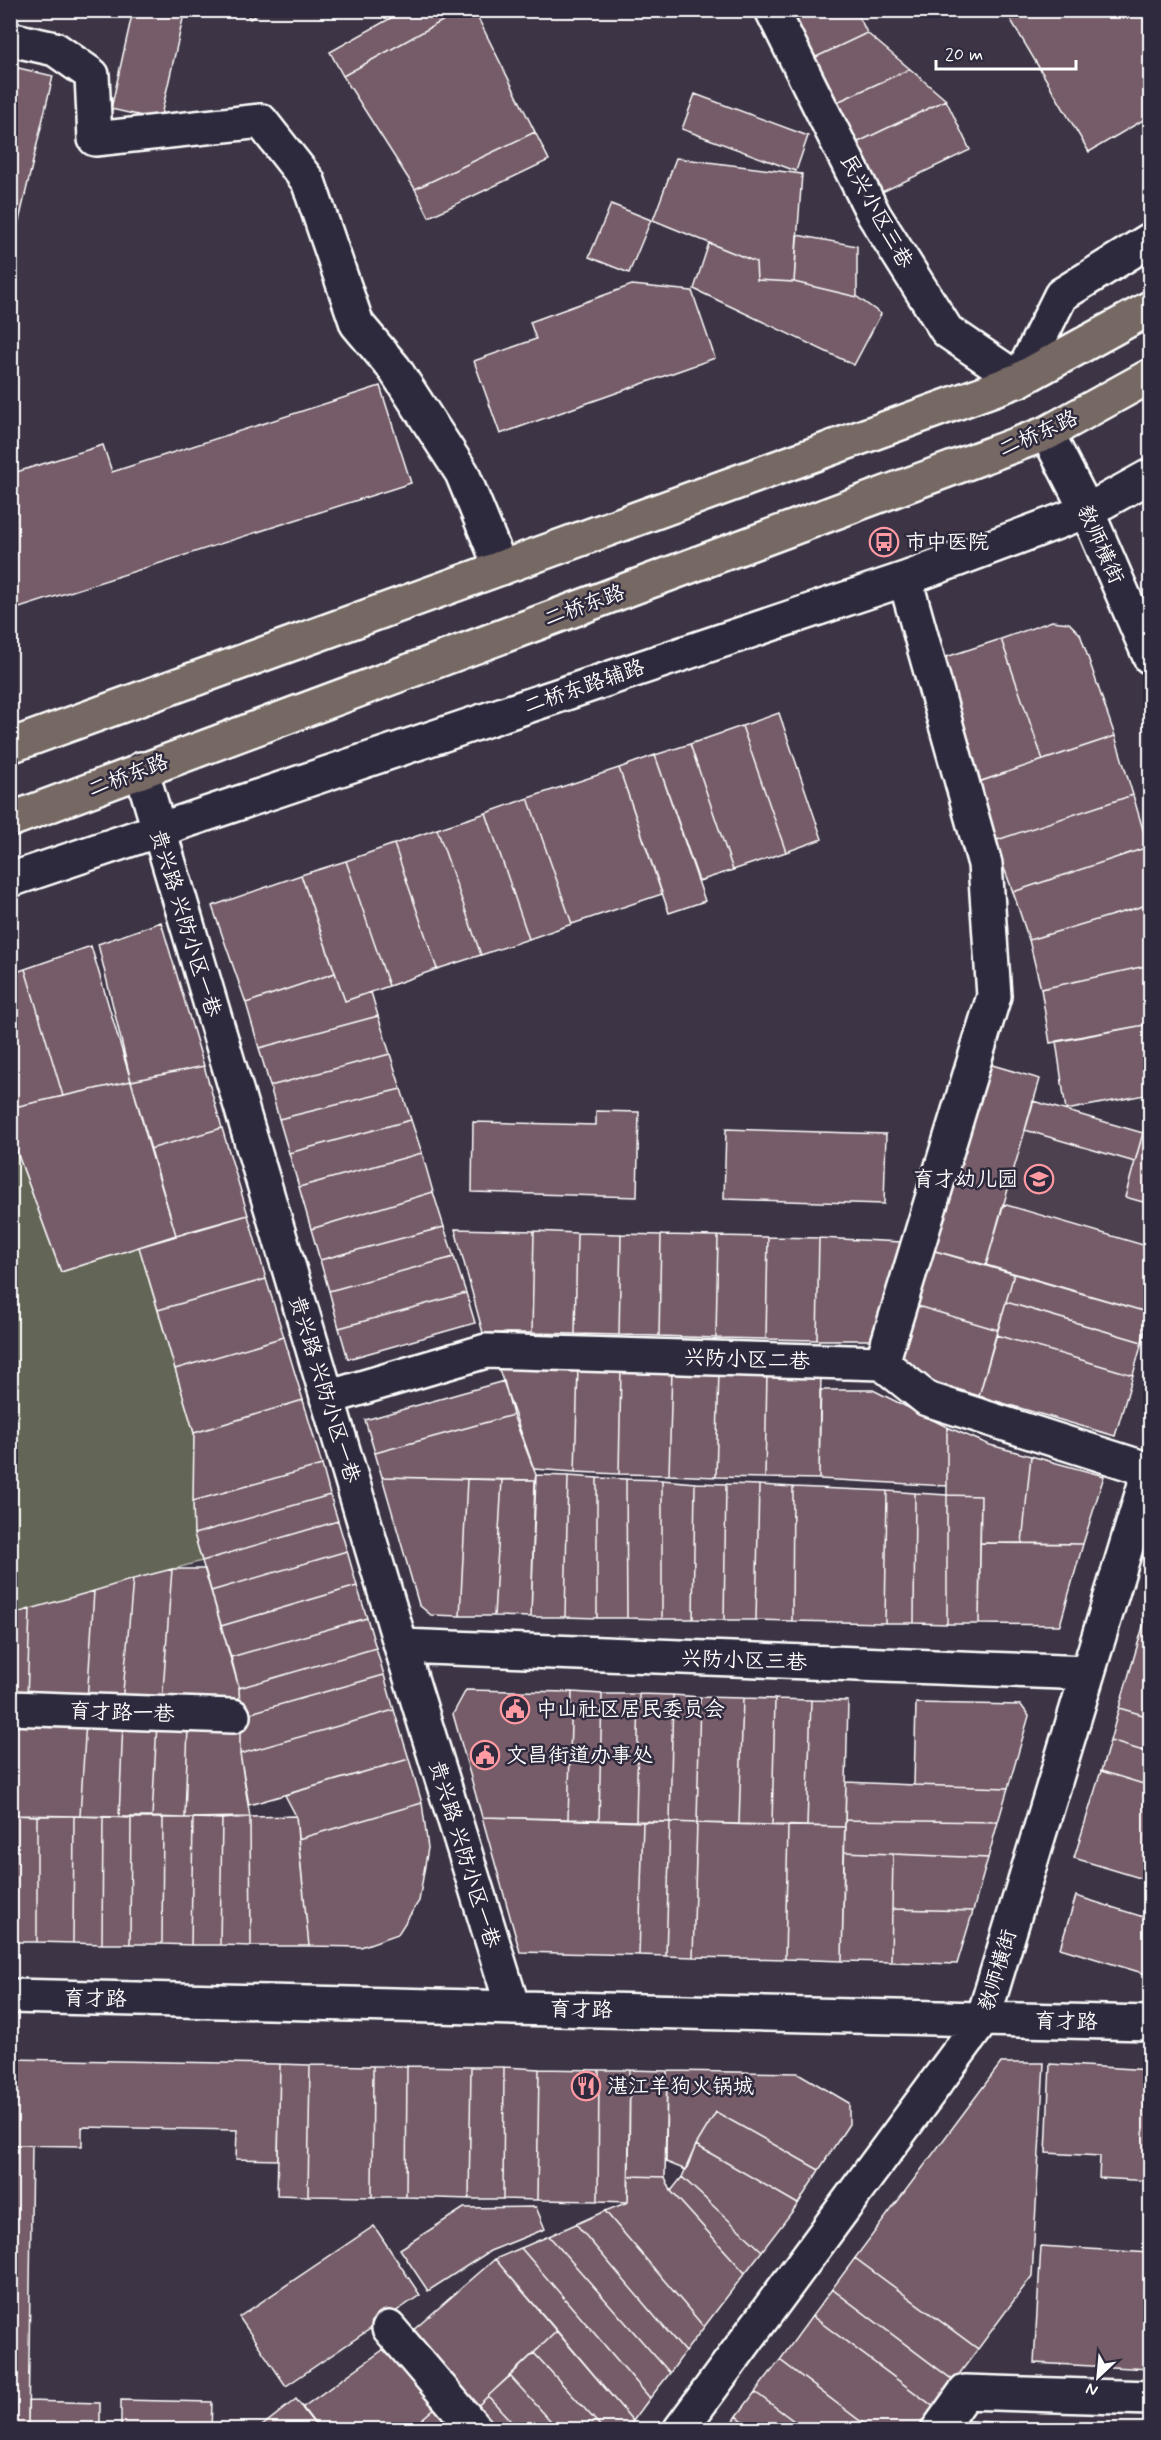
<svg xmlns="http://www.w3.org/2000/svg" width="1161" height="2440" font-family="Mynerve,'LXGW WenKai TC',sans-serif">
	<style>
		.built { fill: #4e404f }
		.green { fill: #646556; stroke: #b2b2aa; stroke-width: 1.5 }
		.building { fill: #755c67; stroke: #fff; stroke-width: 1.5 }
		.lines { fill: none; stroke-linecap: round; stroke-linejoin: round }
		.minor-casing { stroke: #fff; stroke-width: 38 }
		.major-casing { stroke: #fff; stroke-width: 38 }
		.minor { stroke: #2f2a3d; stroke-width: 33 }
		.major { stroke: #766964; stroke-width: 33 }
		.labels { text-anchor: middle; stroke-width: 5; stroke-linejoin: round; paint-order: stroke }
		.street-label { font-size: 21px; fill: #fff; stroke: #2f2a3d }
		.poi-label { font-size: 21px; fill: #fff; stroke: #2f2a3d; text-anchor: start }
	</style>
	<rect width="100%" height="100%" fill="#3d3445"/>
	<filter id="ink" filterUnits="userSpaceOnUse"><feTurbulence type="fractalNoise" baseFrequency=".0167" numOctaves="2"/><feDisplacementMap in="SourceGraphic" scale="12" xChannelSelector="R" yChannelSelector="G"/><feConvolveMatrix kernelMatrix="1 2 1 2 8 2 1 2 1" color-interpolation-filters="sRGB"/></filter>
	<g filter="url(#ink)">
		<path class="built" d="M982,1062L1040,1079L1034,1102L1143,1133L1125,1197L1150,1204V1313L986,1265Z"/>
		<path class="green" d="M10,1133L61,1272L139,1247L194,1433V1534L202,1561L11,1615Z"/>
		<path class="building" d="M133,10H185L160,120L111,109Z
			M245,10H265L250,19Z
			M405,10H453L455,14L343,76L330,52Z
			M462,10H474L535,132L415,189L343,76Z
			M791,10H856L867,33L814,58Z
			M1005,10H1150V116L1089,152Z
			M867,33L910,69L835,103L814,58Z
			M10,66L53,76L10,259Z
			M910,69L946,100L854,144L835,103Z
			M695,94L808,136L796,171L682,129Z
			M946,100L970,150L878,194L854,144Z
			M535,132L549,160L429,217L415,189Z
			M676,158L802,174L794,282L757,280L756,262L653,220Z
			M611,204L651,220L629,273L589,257Z
			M797,235L857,246V297L794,282Z
			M709,243L756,262L757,280L794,282L857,297L881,314L854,365L694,289Z
			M632,285L692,291L715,358L500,434L474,361L536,339L530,322Z
			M380,386L411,483L10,611V474L103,445L112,472Z
			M1052,621L1069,623L1080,634L1115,736L1043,760L1001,639Z
			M1001,639L1043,760L979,782L937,660Z
			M779,713L822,839L786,852L742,726Z
			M742,726L786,852L733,870L690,744Z
			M1115,736L1133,795L994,841L972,784Z
			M690,744L733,870L699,881L655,755Z
			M655,755L705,901L669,913L619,768Z
			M619,768L662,894L572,924L528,798Z
			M1133,795L1148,847L1013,892L994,841Z
			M528,798L572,924L529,939L486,813Z
			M486,813L529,939L481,955L437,829Z
			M437,829L481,955L437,969L394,844Z
			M394,844L437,969L389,986L346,861Z
			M1148,847L1150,856V904L1029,940L1013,892Z
			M346,861L389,986L345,1001L301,875Z
			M301,875L335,973L246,1003L212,906Z
			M1150,904V965L1041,989L1029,940Z
			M161,922L204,1066L131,1081L98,944Z
			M91,946L131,1081L63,1096L25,969Z
			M1150,965V1024L1050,1043L1041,989Z
			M25,969L63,1096L10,1108V974Z
			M335,973L345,1001L371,992L378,1016L259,1048L246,1003Z
			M378,1016L390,1054L270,1086L259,1048Z
			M1150,1024V1094L1066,1110L1056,1041Z
			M390,1054L401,1089L279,1119L270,1086Z
			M982,1062L1040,1079L986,1265L928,1249Z
			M204,1066L222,1128L150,1149L131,1081Z
			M131,1081L176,1235L61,1272L10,1133V1108Z
			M401,1089L411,1120L289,1153L279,1119Z
			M1033,1101L1143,1133L1135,1162L1025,1130Z
			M1150,1108V1204L1125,1197Z
			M596,1111L639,1112L637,1197L472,1192L473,1122L596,1125Z
			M411,1120L422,1153L299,1187L289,1153Z
			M222,1128L248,1215L176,1235L150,1149Z
			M726,1129L886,1134L884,1204L724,1199Z
			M422,1153L433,1192L311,1229L299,1187Z
			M433,1192L444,1227L320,1260L311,1229Z
			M1003,1204L1150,1247V1313L986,1265Z
			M248,1215L266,1279L158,1310L139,1247Z
			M444,1227L454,1257L329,1291L320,1260Z
			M455,1229L534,1231L532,1333H483Z
			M534,1231L577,1233L575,1334L532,1333Z
			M577,1233L621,1234L619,1335L575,1334Z
			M621,1234L661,1235L659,1336L619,1335Z
			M661,1235L718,1236L716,1338L659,1336Z
			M718,1236L768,1237L766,1339L716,1338Z
			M768,1237L819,1238L817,1340L766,1339Z
			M819,1238L902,1242L870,1340H817Z
			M928,1249L1014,1274L998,1330L914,1305Z
			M454,1257L466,1293L339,1328L329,1291Z
			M1014,1274L1150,1313L1142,1342L1006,1302Z
			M266,1279L284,1337L175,1369L158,1310Z
			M466,1293L475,1323L348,1359L339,1328Z
			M1006,1302L1142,1342L1133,1375L996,1335Z
			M914,1305L998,1330L979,1396L923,1378L900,1362Z
			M996,1335L1133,1375L1115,1436L979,1396Z
			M284,1337L303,1400L194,1433L175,1369Z
			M497,1364L578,1367L575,1472L534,1469Z
			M578,1367L621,1368L619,1474L575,1472Z
			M621,1368L672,1369L669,1475L619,1474Z
			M672,1369L719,1370L716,1477L669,1475Z
			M719,1370L767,1372L765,1478L716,1477Z
			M767,1372L821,1373L819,1479L765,1478Z
			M504,1381L513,1415L375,1453L365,1420Z
			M820,1390H873L947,1427V1486L819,1479Z
			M303,1400L322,1465L193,1501L194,1433Z
			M513,1415L536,1475L535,1480L382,1477L375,1453Z
			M947,1427L990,1445L1031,1456L1022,1543H980L981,1496L947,1495Z
			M1031,1456L1104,1476L1083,1544L1022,1543Z
			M322,1465L330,1495L194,1534L193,1501Z
			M536,1475L568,1476L565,1617H531Z
			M568,1476L597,1478V1618L565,1617Z
			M382,1477L467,1479L460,1616L431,1615L419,1605Z
			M597,1478L626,1479L627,1618H597Z
			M467,1479L502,1480L494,1616H460Z
			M626,1479L662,1480V1619L627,1618Z
			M502,1480H535L531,1617L494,1616Z
			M662,1480L695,1483L693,1619H662Z
			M695,1483L726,1484L724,1620L693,1619Z
			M726,1484L759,1485L756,1620H724Z
			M759,1485L793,1487L792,1621L756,1620Z
			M793,1487L887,1491L885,1623L792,1621Z
			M887,1491L915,1493L914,1623H885Z
			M915,1493L947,1495V1624L914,1623Z
			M330,1495L338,1521L202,1561L194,1534Z
			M947,1495L981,1496L979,1624H947Z
			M338,1521L347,1551L211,1591L202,1561Z
			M980,1543L1083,1544L1060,1625L979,1624Z
			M347,1551L357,1586L221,1626L211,1591Z
			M172,1569L162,1704L122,1703L133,1579Z
			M172,1569H205L239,1688L240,1706L162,1704Z
			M133,1579L122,1703L87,1702L94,1591Z
			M357,1586L367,1618L231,1657L221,1626Z
			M94,1591L87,1702L27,1700L30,1609Z
			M1149,1606L1150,1607V1717L1119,1708Z
			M30,1609L27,1700L10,1699V1615Z
			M367,1618L376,1648L239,1688L231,1657Z
			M376,1648L384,1675L240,1716L239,1688Z
			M384,1675L394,1710L240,1754V1716Z
			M466,1690L572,1692L568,1819L482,1817L453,1714Z
			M572,1692L602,1694L599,1820L568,1819Z
			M602,1694H639L636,1821L599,1820Z
			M639,1694L673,1695L670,1822L636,1821Z
			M673,1695L700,1697L697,1823L670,1822Z
			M700,1697L743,1698L739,1824L697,1823Z
			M743,1698L775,1699L772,1825L739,1824Z
			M775,1699L811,1700L807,1826L772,1825Z
			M811,1700L848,1701L845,1827L807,1826Z
			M916,1703L1021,1705L1029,1716L1008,1788L914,1785Z
			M1119,1708L1150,1717V1753L1110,1741Z
			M394,1710L409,1759L249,1805L240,1754Z
			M12,1718L86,1721L80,1816L10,1815Z
			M86,1721L123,1722L119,1817L80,1816Z
			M123,1722L157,1723L152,1817H119Z
			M157,1723L188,1725L185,1818L152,1817Z
			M188,1725L240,1726V1754L250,1817L185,1818Z
			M1110,1741L1150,1753V1786L1101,1771Z
			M409,1759L422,1803L298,1839L296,1816L285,1795Z
			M1101,1771L1150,1786V1881L1074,1858Z
			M846,1782L914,1785L1008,1788L998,1822L845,1820Z
			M422,1803L428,1848L419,1901L398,1934L361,1947L309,1946L298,1839Z
			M10,1815L37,1816V1942H10Z
			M37,1816H74L73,1943L37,1942Z
			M74,1816L103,1817L102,1944L73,1943Z
			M296,1816L309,1946H251L250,1817Z
			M103,1817L131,1818L130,1944H102Z
			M250,1817L251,1946L220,1945L222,1819Z
			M482,1817L643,1822L639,1955L520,1952Z
			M131,1818H163L162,1944H130Z
			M163,1818H193L191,1945L162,1944Z
			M193,1818L222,1819L220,1945H191Z
			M845,1820L998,1822L988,1858L844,1852Z
			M643,1822H670L666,1956L639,1955Z
			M670,1822L697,1823L693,1957L666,1956Z
			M697,1823L788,1826L785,1959L693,1957Z
			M788,1826L845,1827L842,1961L785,1959Z
			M844,1852L893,1854L891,1962L842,1961Z
			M893,1854L988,1858L973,1911L892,1909Z
			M1076,1896L1150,1919V1960L1146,1974L1060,1948Z
			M892,1909L973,1911L957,1964L891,1962Z
			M10,2059L280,2064L278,2160L236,2159L237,2130L82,2127V2146L10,2145Z
			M1001,2063H1044L1032,2276L978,2349L855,2258Z
			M280,2064L310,2065L308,2196L277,2195Z
			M1050,2064L1150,2070V2181L1099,2178L1100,2156L1046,2153Z
			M310,2065L373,2066L372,2197L308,2196Z
			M373,2066H407L406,2197H372Z
			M407,2066L471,2067L469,2199L406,2197Z
			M471,2067H504L503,2199H469Z
			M504,2067L539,2069L537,2200L503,2199Z
			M539,2069L599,2070L598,2201L537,2200Z
			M599,2070H630L628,2202L598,2201Z
			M630,2070L667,2071L665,2177L629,2176Z
			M667,2071L798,2073L849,2103V2124L819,2170L716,2112L696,2145L686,2170L666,2162Z
			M716,2112L819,2170L798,2204L696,2145Z
			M10,2145H32L28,2430H10Z
			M696,2145L798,2204L762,2251L682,2177Z
			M629,2176L665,2177L671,2191L745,2273L704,2327L605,2211L628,2202Z
			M682,2177L762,2251L745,2273L671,2191Z
			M536,2207L545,2229L490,2251L428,2291L400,2249L464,2208Z
			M605,2211L704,2327L685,2352L576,2224Z
			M576,2224L685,2352L670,2373L549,2236Z
			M374,2226L420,2295L286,2386L239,2317Z
			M549,2236L670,2373L650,2398L521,2248Z
			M1041,2246L1150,2253V2369L1034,2363Z
			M521,2248L650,2398L633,2421L495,2259Z
			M855,2258L978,2349L954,2381L832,2289Z
			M495,2259L557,2331L467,2416L403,2339Z
			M832,2289L954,2381L934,2407L812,2316Z
			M812,2316L934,2407L917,2430H872L780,2360Z
			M557,2331L633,2421L627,2430H604L534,2353Z
			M394,2342L443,2401L409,2430H319L302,2408Z
			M534,2353L604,2430H559L510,2376Z
			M780,2360L872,2430H806L755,2392Z
			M510,2376L559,2430H519L488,2396Z
			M755,2392L806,2430H754L737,2416Z
			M488,2396L519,2430H479L467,2416Z
			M296,2399L315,2424L308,2430H257Z
			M121,2400L212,2402L211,2430H121Z
			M28,2401L100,2403V2430H28Z
			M443,2401L468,2430H409Z
			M737,2416L754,2430H727Z
			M958,2420L1112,2430H952Z"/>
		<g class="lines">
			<g class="minor-casing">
				<path id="minor" d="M772,10L874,215L947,331L1019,380L1061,295L1150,240
					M10,39L55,49L92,75L95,139L261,121L308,181L357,324L394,368L462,473L501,568
					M1047,433L1087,511L1150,657
					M141,769L401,1646L513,2008
					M10,880L905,579L1087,511L1150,476
					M882,1363L994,996L985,864L905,579
					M327,1398L486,1351L882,1363L927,1399L1150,1470
					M401,1646L1088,1673
					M10,1708L233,1716
					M10,1996L1150,2023
					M389,2328L476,2430
					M680,2430L983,2019L1150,1468
					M938,2430L965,2392L1150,2398"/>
			</g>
			<g class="major-casing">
				<path id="major" d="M10,746L1019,380L1150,308
					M10,820L1047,433L1150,376"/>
			</g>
			<use href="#minor" class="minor"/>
			<use href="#major" class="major"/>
		</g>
	</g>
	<defs>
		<g id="bus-ring" transform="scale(1.5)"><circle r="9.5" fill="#2f2a3d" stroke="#ff9aa2" stroke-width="1.5"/><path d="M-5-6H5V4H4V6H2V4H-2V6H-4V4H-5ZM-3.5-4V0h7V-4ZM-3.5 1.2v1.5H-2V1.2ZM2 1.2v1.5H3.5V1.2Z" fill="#ff9aa2"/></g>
		<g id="school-ring" transform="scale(1.5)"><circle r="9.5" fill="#2f2a3d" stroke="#ff9aa2" stroke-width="1.5"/><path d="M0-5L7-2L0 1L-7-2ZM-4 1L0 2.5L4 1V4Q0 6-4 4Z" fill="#ff9aa2"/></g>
		<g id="civic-ring" transform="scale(1.5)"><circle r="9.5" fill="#2f2a3d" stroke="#ff9aa2" stroke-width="1.5"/><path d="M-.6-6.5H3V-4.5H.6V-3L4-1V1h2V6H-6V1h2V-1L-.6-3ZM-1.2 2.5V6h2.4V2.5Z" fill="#ff9aa2"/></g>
		<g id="restaurant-ring" transform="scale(1.5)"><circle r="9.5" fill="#2f2a3d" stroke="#ff9aa2" stroke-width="1.5"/><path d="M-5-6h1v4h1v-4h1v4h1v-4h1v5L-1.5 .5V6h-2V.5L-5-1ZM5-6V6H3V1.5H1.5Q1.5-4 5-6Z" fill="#ff9aa2"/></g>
	</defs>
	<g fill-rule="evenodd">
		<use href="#bus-ring" x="884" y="542"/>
		<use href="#school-ring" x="1039" y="1179"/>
		<use href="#civic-ring" x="515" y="1709"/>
		<use href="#civic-ring" x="485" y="1755"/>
		<use href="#restaurant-ring" x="586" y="2086"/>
	</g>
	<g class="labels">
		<g class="street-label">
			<text transform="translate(877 211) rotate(61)" y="7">民兴小区三巷</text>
			<text transform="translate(1038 433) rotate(-24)" y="7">二桥东路</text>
			<text transform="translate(1101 544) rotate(66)" y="7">教师横街</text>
			<text transform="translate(584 605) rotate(-20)" y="7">二桥东路</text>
			<text transform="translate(584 686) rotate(-19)" y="7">二桥东路辅路</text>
			<text transform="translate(128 775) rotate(-21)" y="7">二桥东路</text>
			<text transform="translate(186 923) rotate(73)" y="7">贵兴路 兴防小区一巷</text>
			<text transform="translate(747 1359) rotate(2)" y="7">兴防小区二巷</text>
			<text transform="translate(325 1389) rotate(73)" y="7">贵兴路 兴防小区一巷</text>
			<text transform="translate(744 1660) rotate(2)" y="7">兴防小区三巷</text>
			<text transform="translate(122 1712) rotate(2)" y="7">育才路一巷</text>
			<text transform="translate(465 1854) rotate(73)" y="7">贵兴路 兴防小区一巷</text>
			<text transform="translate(997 1970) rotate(-73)" y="7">教师横街</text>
			<text transform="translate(95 1998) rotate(1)" y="7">育才路</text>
			<text transform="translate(581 2009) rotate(1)" y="7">育才路</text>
			<text transform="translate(1066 2021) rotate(1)" y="7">育才路</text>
		</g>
		<g class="poi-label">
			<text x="905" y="549">市中医院</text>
			<text x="1018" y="1186" text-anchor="end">育才幼儿园</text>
			<text x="536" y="1716">中山社区居民委员会</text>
			<text x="506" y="1762">文昌街道办事处</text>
			<text x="607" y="2093">湛江羊狗火锅城</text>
		</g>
	</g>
	<rect width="1161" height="2440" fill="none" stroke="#2f2a3d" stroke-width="36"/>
	<rect x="18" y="18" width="1125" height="2404" fill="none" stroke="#fff" stroke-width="2" filter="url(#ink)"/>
	<g transform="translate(1098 2377) rotate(206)" stroke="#2f2a3d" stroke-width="4.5" paint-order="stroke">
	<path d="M0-4.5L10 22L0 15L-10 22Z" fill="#ffffff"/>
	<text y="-9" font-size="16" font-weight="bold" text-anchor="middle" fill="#ffffff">N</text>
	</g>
	<path d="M936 60v9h140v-9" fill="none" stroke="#ffffff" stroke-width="3"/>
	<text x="945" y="60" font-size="18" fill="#ffffff" stroke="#2f2a3d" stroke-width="4.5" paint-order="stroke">20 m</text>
</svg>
